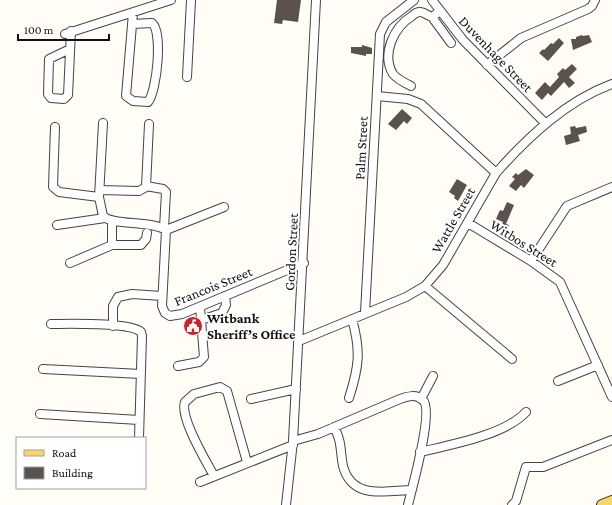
<svg xmlns="http://www.w3.org/2000/svg" width="612" height="505" font-family="'Crimson Pro',serif">
	<style>
		.building { fill: #5a524d }
		.lines { fill: none; stroke-linecap: round; stroke-linejoin: round }
		.minor-casing { stroke: #444; stroke-width: 10 }
		.major-casing { stroke: #222; stroke-width: 12 }
		.minor { stroke: #fff; stroke-width: 8 }
		.major { stroke: #f9d66b; stroke-width: 10 }
		.labels { text-anchor: middle; stroke-width: 4; stroke-linejoin: round; paint-order: stroke }
		.street-label { font-size: 14px; fill: #111; stroke: #fff }
		.poi-label { font-size: 14px; font-weight: bold; fill: #111; stroke: #fff; text-anchor: start }
	</style>
	<rect width="100%" height="100%" fill="#fffdf5"/>
	<path class="building" d="M277,0H301L298,22L283,20L282,24L274,23Z
		M582,35L583,36L589,35L592,42L573,50L571,39H576V37Z
		M559,38L564,43L548,61L539,53L543,49L544,50L551,43L553,44Z
		M362,45L372,48V54H366V56L351,53V47H362Z
		M572,64L577,69L569,77L575,83L569,88L564,82L551,96L548,93L542,100L535,93L545,82L550,87L559,77L557,74L563,68L565,70Z
		M402,109L412,118L407,124L404,121L396,130L388,124Z
		M575,126L576,128L586,126L587,132L578,135L580,141L566,145L564,136L571,134L570,127Z
		M526,169L534,175L524,188L521,185L516,191L509,186L515,179L512,177L516,173L518,175Z
		M457,179L467,185L458,201L454,198L455,196L449,192Z
		M507,202L514,205L506,224L509,225L506,232L500,229L503,222L496,219L500,210L503,211Z"/>
	<g class="lines">
		<g class="minor-casing">
			<path id="minor" d="M432,0L463,40L546,124
				M432,17L451,43
				M132,24L152,23C163,32 157,91 148,102L133,101L126,96L133,13
				M65,34L171,0
				M70,49L49,59L48,94L51,98L64,99L68,95L71,31
				M487,65L521,38L588,9L592,6L595,0
				M187,77L191,0
				M411,86C405,83 397,79 393,74C381,54 394,27 412,16C414,14 417,12 420,12C424,12 428,16 432,17L440,11
				M377,96L408,99L421,104L496,173
				M103,123L99,197L103,216C113,226 149,220 166,230
				M55,127L53,187L59,192L99,197
				M146,186L163,189L166,192L164,228
				M100,190L139,191L146,187L149,124
				M468,223L531,261L560,282L612,397
				M57,225L105,218
				M166,230L162,306L165,313L170,316L182,314L304,263
				M166,230L224,207
				M112,245H141L146,239L147,233
				M531,261L567,206L612,187
				M70,263L112,245V221
				M425,286L512,359
				M365,313L380,34L386,22L414,0
				M201,320L222,313L226,305L225,296
				M51,324C68,324 130,322 141,332L142,336L139,438
				M113,326V306L118,297L132,294L162,296
				M299,341L406,297L425,286L443,265L496,173C528,137 566,101 612,84
				M178,366L199,362L204,357L200,307
				M43,369L141,374
				M558,381L598,365
				M349,398C359,367 361,351 352,319
				M251,399L296,389
				M421,399L433,376
				M40,414L139,420
				M334,427C342,441 340,451 343,466C352,500 385,491 411,490
				M293,441L318,434L400,399C407,396 417,394 423,400C434,411 412,488 408,505
				M420,452C450,445 505,435 526,412
				M214,476C206,461 179,417 185,402L194,394L220,387L227,391L247,462
				M200,482L293,445
				M286,505L293,441L316,0
				M512,505L516,501L526,467H543L612,440"/>
		</g>
		<g class="major-casing">
			<path id="major" d="M602,505L612,501"/>
		</g>
		<use href="#minor" class="minor"/>
		<use href="#major" class="major"/>
	</g>
	<defs>
		<g id="civic-disc" transform="scale(1)"><circle r="9.5" fill="#c4262e" stroke="#fff"/><path d="M-.6-6.5H3V-4.5H.6V-3L4-1V1h2V6H-6V1h2V-1L-.6-3ZM-1.2 2.5V6h2.4V2.5Z" fill="#fff"/></g>
	</defs>
	<g fill-rule="evenodd">
		<use href="#civic-disc" x="193" y="326"/>
	</g>
	<g class="labels">
		<g class="street-label">
			<text transform="translate(496 54) rotate(46)" y="5">Duvenhage Street</text>
			<text transform="translate(361 148) rotate(-87)" y="5">Palm Street</text>
			<text transform="translate(453 220) rotate(-60)" y="5">Wattle Street</text>
			<text transform="translate(524 243) rotate(32)" y="5">Witbos Street</text>
			<text transform="translate(291 252) rotate(-87)" y="5">Gordon Street</text>
			<text transform="translate(213 286) rotate(-22)" y="5">Francois Street</text>
		</g>
		<g class="poi-label">
			<text x="207" y="323">Witbank<tspan x="207" dy="16">Sheriff’s Office</tspan></text>
		</g>
	</g>
	<rect x="16" y="437" width="130" height="52" fill="#ffffff" stroke="#a0a0a0"/>
	<rect x="24" y="450" width="20" height="6" fill="#f9d66b" stroke="#a0a0a0"/>
	<text x="52" y="457" font-size="12" fill="#111111">Road</text>
	<rect x="24" y="467" width="20" height="12" fill="#5a524d" stroke="#a0a0a0"/>
	<text x="52" y="477" font-size="12" fill="#111111">Building</text>
	<path d="M18 34v6h91v-6" fill="none" stroke="#111111" stroke-width="2"/>
	<text x="24" y="34" font-size="12" fill="#111111" stroke="#ffffff" stroke-width="3" paint-order="stroke">100 m</text>
</svg>
